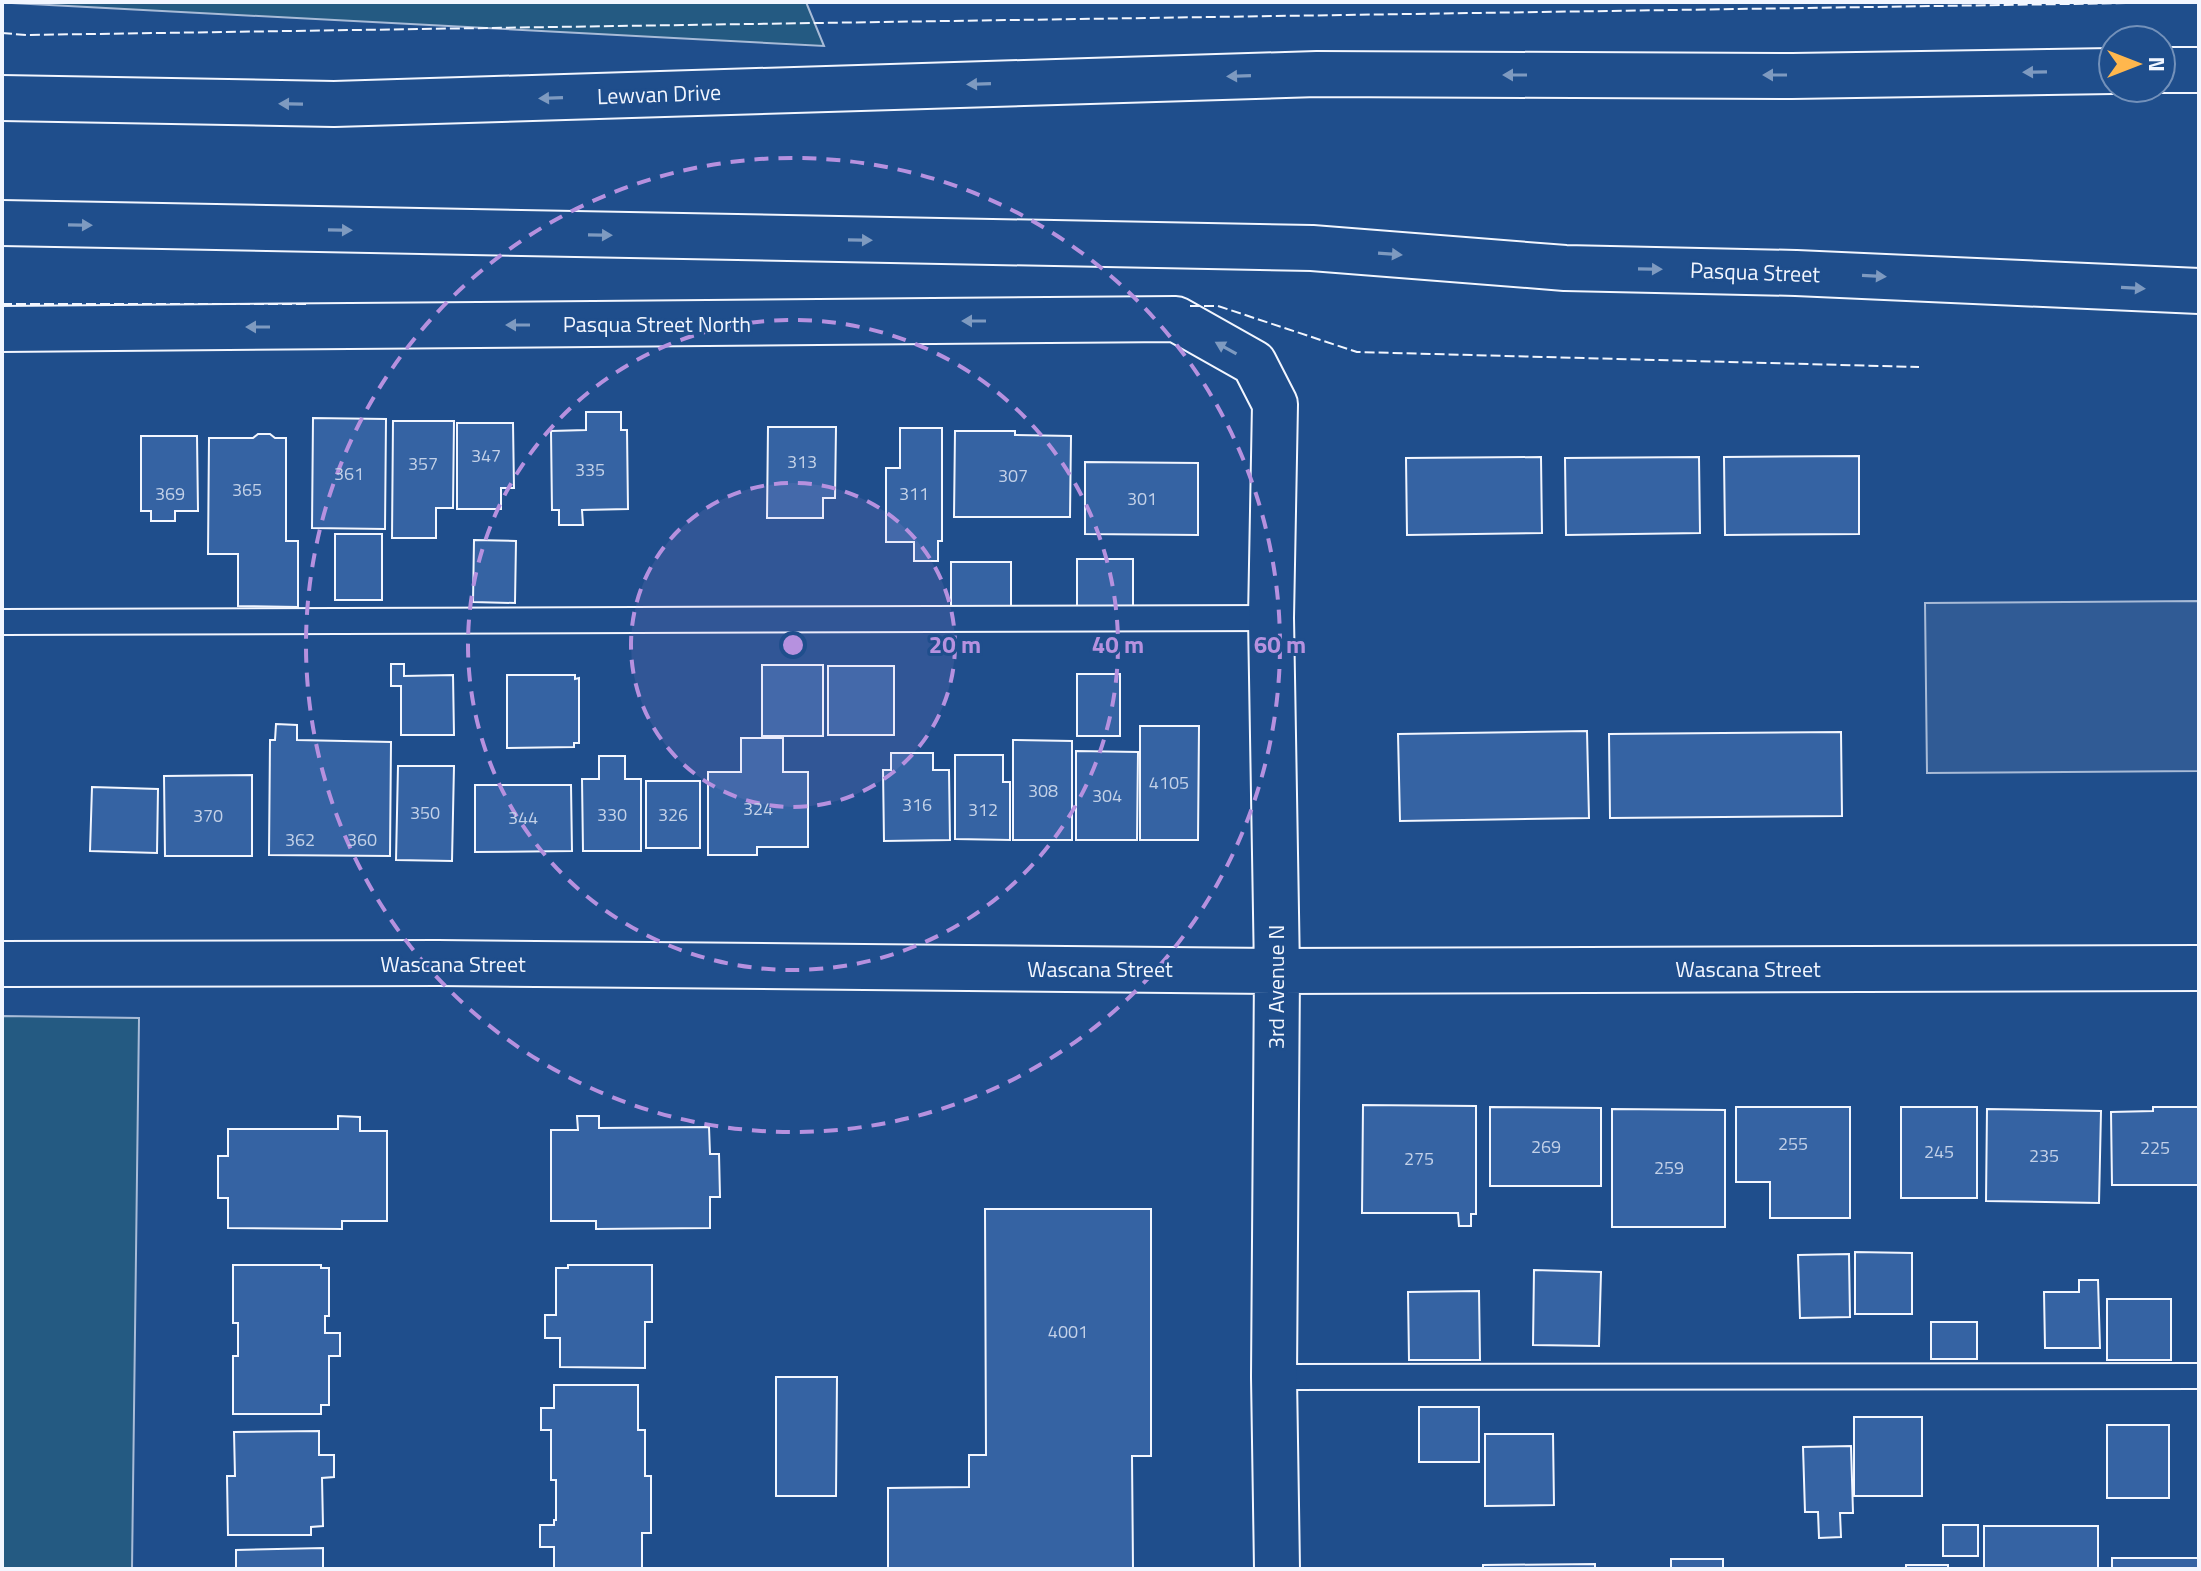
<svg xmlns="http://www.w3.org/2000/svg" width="2201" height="1571" font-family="'Titillium Web',sans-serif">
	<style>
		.green { fill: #245a82; stroke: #a8bbd7; stroke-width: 2 }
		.parking { fill: #305b95; stroke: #a8bbd7; stroke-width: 2 }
		.building { fill: #3563a3; stroke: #f2f6ff; stroke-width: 2 }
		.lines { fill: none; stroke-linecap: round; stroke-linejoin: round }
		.lane-casing { stroke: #f2f6ff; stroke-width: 28 }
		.street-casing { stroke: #f2f6ff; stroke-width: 48 }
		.secondary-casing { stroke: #f2f6ff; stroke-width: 48 }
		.lane { stroke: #1f4e8c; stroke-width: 24 }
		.street { stroke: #1f4e8c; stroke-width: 44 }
		.secondary { stroke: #1f4e8c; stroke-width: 44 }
		.fence { stroke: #f2f6ff; stroke-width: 2; stroke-dasharray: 10 4; stroke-linecap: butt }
		.oneway { fill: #7e9ac0 }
		.ring { fill: none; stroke: #b691df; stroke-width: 4; stroke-dasharray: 14 10 }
		.labels { text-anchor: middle; stroke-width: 6; stroke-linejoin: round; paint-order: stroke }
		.number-label { font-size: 18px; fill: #c3d1e8 }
		.street-label { font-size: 22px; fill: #f2f6ff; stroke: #1f4e8c }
		.centre { fill: #b691df; stroke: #1f4e8c; stroke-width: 4 }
		.ring-label { font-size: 24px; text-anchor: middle; font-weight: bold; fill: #b691df; stroke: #1f4e8c; stroke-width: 6; stroke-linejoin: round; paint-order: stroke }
	</style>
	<rect width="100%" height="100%" fill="#1f4e8c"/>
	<path class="green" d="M11,2H806L824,46L12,3Z
		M2,1016L139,1018L132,1569H2Z"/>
	<path class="parking" d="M2199,601V771L1927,773L1925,603Z"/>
	<path class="building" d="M586,412H621V430H627L628,509L582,510L583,525H559V510H552L551,431L586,430Z
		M313,418L386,419L385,529L312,528Z
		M393,421H454L453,508H436V538H392Z
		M457,423H513L514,488H501V509H457Z
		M768,427H836L835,498H823V518H767Z
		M900,428H942V541H938V561H914V542H886V468H900Z
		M955,431H1015V435L1071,436L1070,517H954Z
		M258,434H270L275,438H286V541H298V607L238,606V554H208L209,438H253Z
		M141,436H197L198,511H175V521H151V511H141Z
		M1859,456V534L1725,535L1724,457Z
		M1541,457L1542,533L1407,535L1406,458Z
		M1699,457L1700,533L1566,535L1565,458Z
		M1085,462L1198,463V535L1085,534Z
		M335,534H382V600H335Z
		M474,540L516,541L515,603L473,602Z
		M1077,559H1133V615L1077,614Z
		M951,562H1011V614H951Z
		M391,664H404V676L453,675L454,735H401V686H391Z
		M762,665H823V736H762Z
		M828,666H894V735H828Z
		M1077,674H1120V736H1077Z
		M507,675H575V679L579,678V743H574V747L507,748Z
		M276,724L297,725V740L391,742L390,856L269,855L270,740H275Z
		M1140,726H1199L1198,840H1140Z
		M1587,731L1589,818L1400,821L1398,734Z
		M1841,732L1842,816L1610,818L1609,734Z
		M741,738H783V772H808V847H757V855H708V772H741Z
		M1013,740L1072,741V840H1013Z
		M1076,751L1138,752L1137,840H1076Z
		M891,753H933V770H949L950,840L884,841L883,770H891Z
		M955,755H1003V782H1010V840L955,839Z
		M599,756H625V779H641V851H583L582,779H599Z
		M398,766H454L452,861L396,860Z
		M252,775V856H165L164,776Z
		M646,781H700V848H646Z
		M475,785H571L572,851L475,852Z
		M92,787L158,789L157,853L90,851Z
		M1363,1105L1476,1106V1214H1471V1226H1459L1458,1213H1362Z
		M1490,1107L1601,1108V1186H1490Z
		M1736,1107H1850V1218H1770V1182H1736Z
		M1901,1107H1977V1198H1901Z
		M2153,1107H2199V1185H2112L2111,1112L2153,1111Z
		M1612,1109L1725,1110V1227H1612Z
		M1987,1109L2101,1111L2099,1203L1986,1201Z
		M338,1116L360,1117V1131H387V1221H342V1229L228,1228V1198H218V1156H228V1129H338Z
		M577,1116H599V1128L709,1127L710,1154H719L720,1197H710V1228L596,1229V1221H551V1130H578Z
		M985,1209H1151V1456H1132L1133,1569H888V1488L969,1487V1455H986Z
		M1855,1252L1912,1253V1314H1855Z
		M1849,1254L1850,1317L1800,1318L1798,1255Z
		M233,1265H321V1268H329V1316H325V1333H340V1356H329V1405H321V1414H233V1356H238V1323H233Z
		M568,1265H652V1322H645V1368L560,1367V1338H545V1315H556V1268H568Z
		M1534,1270L1601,1272L1599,1346L1533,1345Z
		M2079,1280H2098L2100,1348H2045L2044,1292H2079Z
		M1479,1291L1480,1360H1409L1408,1292Z
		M2107,1299H2171V1360H2107Z
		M1931,1322H1977V1359H1931Z
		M776,1377H837L836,1496H776Z
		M554,1385H638V1430H645V1476H651V1533H642V1569H554V1547H540V1525H554V1520H556V1480H551V1430H541V1408H554Z
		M1419,1407H1479V1462H1419Z
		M1854,1417H1922V1496H1854Z
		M2107,1425H2169V1498H2107Z
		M319,1431V1455H334V1477L322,1478L323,1526L311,1527V1535H228L227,1476H235L234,1432Z
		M1485,1434H1553L1554,1505L1485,1506Z
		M1851,1446L1853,1513H1840L1841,1537L1819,1538L1818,1512H1805L1803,1447Z
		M1943,1525H1978V1556H1943Z
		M1984,1526H2098V1569H1984Z
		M323,1548V1569H236V1550Z
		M2112,1558H2199V1569H2112Z
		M1671,1559H1723V1569H1671Z
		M1595,1564V1569H1483V1565Z
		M1906,1565H1948V1569H1906Z"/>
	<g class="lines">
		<g class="lane-casing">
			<path id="lane" d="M2,622L1271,618
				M1274,1377L2199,1376"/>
		</g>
		<g class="street-casing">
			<path id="street" d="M2,329L1176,319L1254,363L1275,404L1271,618L1277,971L1274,1377L1277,1569
				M2,964L438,963L1277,971L2199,968"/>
		</g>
		<g class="secondary-casing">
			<path id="secondary" d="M2161,70H2199
				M2,98L334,104L1317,74L1792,76L2113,71
				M2,223L1312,248L1565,268L1796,273L2199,291"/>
		</g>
		<use href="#lane" class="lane"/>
		<use href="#street" class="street"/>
		<use href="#secondary" class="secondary"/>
		<path class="fence" d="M2,33L26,35L2199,2
			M2,304H306
			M1190,306H1218L1357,352L1919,367"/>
	</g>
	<defs><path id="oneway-solid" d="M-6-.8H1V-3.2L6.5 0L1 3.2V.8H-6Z" transform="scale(2)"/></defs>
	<g class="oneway">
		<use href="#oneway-solid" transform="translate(2035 72) rotate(179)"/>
		<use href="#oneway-solid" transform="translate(1515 75) rotate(-180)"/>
		<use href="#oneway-solid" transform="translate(1775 75) rotate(-180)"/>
		<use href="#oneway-solid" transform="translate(1239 76) rotate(178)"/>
		<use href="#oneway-solid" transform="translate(979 84) rotate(178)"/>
		<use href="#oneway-solid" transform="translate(551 98) rotate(178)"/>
		<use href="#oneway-solid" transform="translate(291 104) rotate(-179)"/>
		<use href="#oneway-solid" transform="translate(80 225) rotate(1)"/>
		<use href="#oneway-solid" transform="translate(340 230) rotate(1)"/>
		<use href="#oneway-solid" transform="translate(600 235) rotate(1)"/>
		<use href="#oneway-solid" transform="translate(860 240) rotate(1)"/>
		<use href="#oneway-solid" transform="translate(1390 254) rotate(4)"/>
		<use href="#oneway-solid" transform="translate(1650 269) rotate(1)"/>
		<use href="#oneway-solid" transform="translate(1874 276) rotate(3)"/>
		<use href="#oneway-solid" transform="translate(2133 288) rotate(3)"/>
		<use href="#oneway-solid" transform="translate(974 321) rotate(180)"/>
		<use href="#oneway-solid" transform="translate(518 325) rotate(180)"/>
		<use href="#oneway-solid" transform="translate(258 327) rotate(180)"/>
		<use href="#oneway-solid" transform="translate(1226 348) rotate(-151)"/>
	</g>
	<circle cx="793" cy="645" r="162" fill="#b691df" fill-opacity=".12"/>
	<g class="ring">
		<circle cx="793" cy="645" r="162"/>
		<circle cx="793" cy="645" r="325"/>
		<circle cx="793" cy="645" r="487"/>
	</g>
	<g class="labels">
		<g class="number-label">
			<text x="486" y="462">347</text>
			<text x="802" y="468">313</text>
			<text x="423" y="470">357</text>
			<text x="590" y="476">335</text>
			<text x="349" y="480">361</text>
			<text x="1013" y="482">307</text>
			<text x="247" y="496">365</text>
			<text x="170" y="500">369</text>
			<text x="914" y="500">311</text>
			<text x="1142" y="505">301</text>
			<text x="1169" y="789">4105</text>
			<text x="1043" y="797">308</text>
			<text x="1107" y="802">304</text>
			<text x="917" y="811">316</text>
			<text x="758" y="815">324</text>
			<text x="983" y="816">312</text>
			<text x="425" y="819">350</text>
			<text x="612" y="821">330</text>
			<text x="673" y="821">326</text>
			<text x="208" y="822">370</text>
			<text x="523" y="824">344</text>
			<text x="300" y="846">362</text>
			<text x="362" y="846">360</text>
			<text x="1793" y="1150">255</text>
			<text x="1546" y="1153">269</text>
			<text x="2155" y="1154">225</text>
			<text x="1939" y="1158">245</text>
			<text x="2044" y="1162">235</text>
			<text x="1419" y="1165">275</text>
			<text x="1669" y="1174">259</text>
			<text x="1068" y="1338">4001</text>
		</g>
		<g class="street-label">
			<text transform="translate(659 94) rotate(-2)" y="8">Lewvan Drive</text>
			<text transform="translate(1755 272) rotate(2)" y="8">Pasqua Street</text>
			<text x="657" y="332">Pasqua Street North</text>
			<text x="453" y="972">Wascana Street</text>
			<text x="1100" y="977">Wascana Street</text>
			<text x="1748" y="977">Wascana Street</text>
			<text transform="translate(1276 987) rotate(-90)" y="8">3rd Avenue N</text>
		</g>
	</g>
	<circle cx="793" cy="645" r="12" class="centre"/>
	<g class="ring-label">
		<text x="955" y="653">20 m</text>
		<text x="1118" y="653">40 m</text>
		<text x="1280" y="653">60 m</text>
	</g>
	<rect width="2201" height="1571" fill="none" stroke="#f2f6ff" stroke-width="8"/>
	<g transform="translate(2137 64) rotate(90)"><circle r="38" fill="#1f4e8c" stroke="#7391ba" stroke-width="2"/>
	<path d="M0-6L14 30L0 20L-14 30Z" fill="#ffb74d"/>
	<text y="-12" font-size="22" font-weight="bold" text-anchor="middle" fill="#f2f6ff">N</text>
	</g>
</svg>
